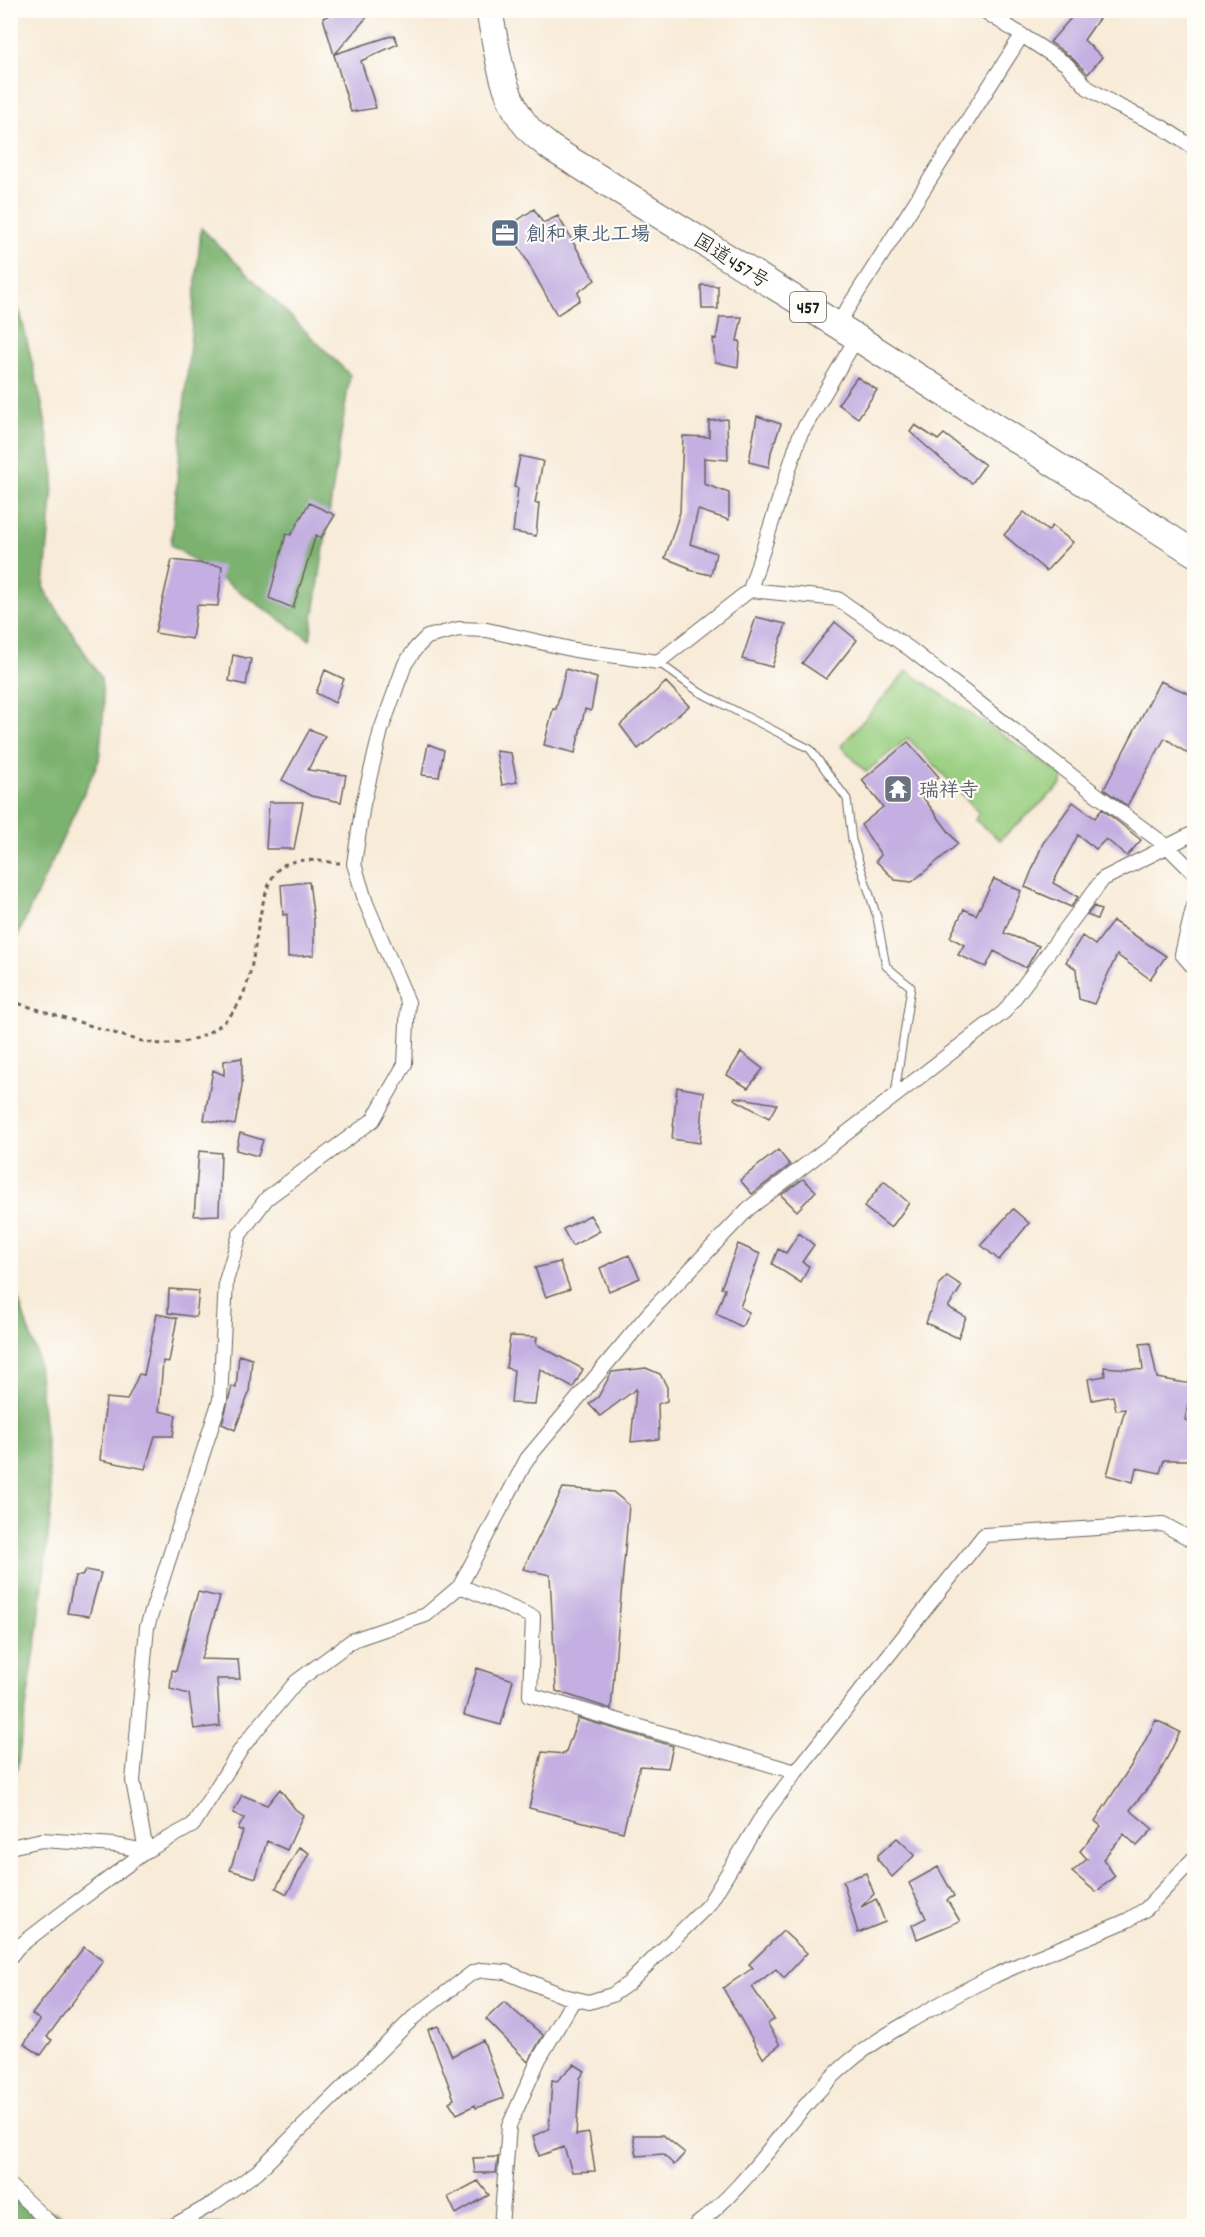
<svg xmlns="http://www.w3.org/2000/svg" width="1205" height="2237" font-family="Dekko,'Klee One',sans-serif">
	<style>
		.green { fill: #9acf81; stroke: #5b764e; stroke-width: 1.5 }
		.forest { fill: #7bb26f; stroke: #4c6746; stroke-width: 1.5 }
		.building { fill: #c3afe1 }
		.lines { fill: none; stroke-linecap: round; stroke-linejoin: round }
		.lane-casing { stroke: #69645e; stroke-width: 9 }
		.street-casing { stroke: #69645e; stroke-width: 16 }
		.highway-casing { stroke: #69645e; stroke-width: 28 }
		.path { stroke: #69645e; stroke-width: 3; stroke-dasharray: 4.5 4.5; stroke-linecap: butt }
		.lane { stroke: #fff; stroke-width: 7 }
		.street { stroke: #fff; stroke-width: 14 }
		.highway { stroke: #fff; stroke-width: 26 }
		.labels { text-anchor: middle; stroke-width: 4.5; stroke-linejoin: round; paint-order: stroke }
		.shield { fill: #fdfcf7; stroke: #605f5e; stroke-width: 1.5 }
		.shield-label { font-size: 18px; font-weight: bold; fill: #1c1c1c }
		.service-label { font-size: 20px; font-weight: bold; fill: #4e5e75; stroke: #fdfcf7; text-anchor: start }
		.street-label { font-size: 20px; fill: #1c1c1c; stroke: #fdfcf7 }
		.worship-label { font-size: 20px; font-weight: bold; fill: #5b616d; stroke: #fdfcf7; text-anchor: start }
	</style>
	<rect width="100%" height="100%" fill="#fdfcf7"/>
	<filter id="ink" filterUnits="userSpaceOnUse"><feTurbulence type="fractalNoise" baseFrequency=".0167" numOctaves="2"/><feDisplacementMap in="SourceGraphic" scale="12" xChannelSelector="R" yChannelSelector="G"/><feConvolveMatrix kernelMatrix="1 2 1 2 8 2 1 2 1" color-interpolation-filters="sRGB"/></filter>
	<filter id="wash" filterUnits="userSpaceOnUse"><feTurbulence type="fractalNoise" baseFrequency=".008" numOctaves="4" result="noise"/><feDisplacementMap in="SourceGraphic" scale="24" xChannelSelector="R" yChannelSelector="G"/><feGaussianBlur stdDeviation="1.35" result="paint"/><feColorMatrix in="noise" values="0 0 0 0 0 0 0 0 0 0 0 0 0 0 0 0 0 1.4 0 .05"/><feComposite in="paint" operator="in"/></filter>
	<g filter="url(#wash)">
		<rect width="100%" height="100%" fill="#f8ebd8"/>
		<path class="green" d="M907,671L1064,776L1060,786L1000,840L975,820L979,812L908,738L866,772L841,746Z"/>
		<path class="forest" d="M201,228L350,375L310,640L171,545Z
			M11,299L20,312L43,408L54,475L44,589L101,678L104,707L99,760L11,950Z
			M10,1275L37,1355L52,1500L38,1630L17,1768L11,1785Z
			M11,2198L74,2219L272,2226H11Z"/>
		<g id="blocks">
			<path class="building" d="M341,10H373L335,54L394,35L398,44L361,61L376,108L351,112L323,18Z
				M1078,10H1105L1084,40L1102,57L1088,74L1071,57L1050,42Z
				M534,209L543,223L558,216L595,280L578,292L580,300L557,315L508,227Z
				M701,285L718,286V309H702Z
				M720,317H742L737,341H740L738,367L715,362L713,338L716,339Z
				M857,377L877,390L858,418L838,404Z
				M757,416L781,424L771,452L769,467L749,462Z
				M727,419L728,460L704,458V484L729,493V520L698,510L690,544L716,553L711,575L689,570L690,568L665,558L680,512L683,436L709,437V421Z
				M915,425L938,440L944,434L985,465L972,483L959,475L910,432Z
				M520,456L543,461L535,503H539L536,536L513,532L518,488L514,487Z
				M309,503L335,515L321,538L316,535L293,608L269,598L286,534L291,535Z
				M1024,512L1048,531L1052,526L1073,542L1046,571L1004,535Z
				M172,560L222,566L218,606L197,605L192,639L155,633Z
				M756,617L786,624L772,667L742,659Z
				M835,622L857,640L826,679L802,663Z
				M233,655L251,659L246,685L229,681Z
				M566,669L597,678L591,711L585,709L575,753L544,745L553,709H556Z
				M325,670L344,679L335,703L316,693Z
				M1160,681L1194,696V758L1165,738L1127,806L1104,789Z
				M666,682L689,706L638,749L620,725Z
				M310,729L325,736L308,770L346,775L341,802L311,796L282,780Z
				M908,742L939,777L922,796L958,844L912,882L895,880L876,861L881,855L861,825L883,807L862,780Z
				M428,744L444,750L439,777L422,775Z
				M496,751L511,753L517,782L502,785Z
				M269,802H303L294,849H266Z
				M1073,802L1095,818L1102,809L1141,840L1127,856L1106,839L1096,849L1078,835L1053,883L1078,897L1071,907L1025,887L1043,843Z
				M994,879L1021,891L1004,933L1039,946L1026,968L994,951L986,967L958,955L964,945L950,937L964,909L976,915Z
				M309,882L314,921V955L288,957L287,914L283,915L281,885Z
				M1094,906L1101,910L1097,919L1087,915Z
				M1113,921L1166,956L1150,979L1117,955L1094,1004L1079,999L1076,969L1066,962L1082,936L1095,945Z
				M741,1052L763,1069L748,1088L727,1075Z
				M242,1058V1086L235,1125L204,1120L213,1070L224,1075V1061Z
				M677,1087L704,1092L700,1143L672,1139Z
				M735,1097L777,1104L769,1118L734,1099Z
				M240,1133L263,1140L258,1156L236,1150Z
				M778,1150L790,1165L752,1194L740,1180Z
				M199,1151L221,1153L219,1215L194,1216Z
				M803,1179L816,1191L797,1211L781,1195Z
				M884,1181L909,1203L891,1228L864,1207Z
				M1013,1209L1029,1223L999,1260L981,1245Z
				M590,1215L600,1231L572,1246L563,1229Z
				M799,1233L814,1245L802,1262L809,1266L801,1283L772,1264L778,1249L786,1253Z
				M738,1244L760,1254L740,1307L749,1312L742,1327L716,1314L725,1289L721,1288Z
				M629,1255L640,1278L609,1291L600,1268Z
				M560,1262L570,1289L546,1297L535,1268Z
				M947,1276L962,1286L948,1307L966,1317L958,1338L926,1323L940,1283Z
				M169,1289L199,1291L196,1317L168,1313Z
				M157,1314L177,1318L169,1362L163,1361L159,1411L176,1415L173,1436H155L145,1469L100,1460L106,1398L127,1400L139,1374L144,1375Z
				M510,1336L537,1337L536,1344L583,1369L573,1388L540,1369L535,1404L511,1403L514,1370L506,1368Z
				M1150,1343L1157,1378L1192,1384L1185,1420L1194,1422V1435L1189,1460H1164L1160,1473L1136,1468L1133,1482L1107,1475L1125,1409L1116,1410L1113,1396L1092,1400L1088,1379L1105,1376L1104,1367L1143,1370L1140,1344Z
				M239,1355L252,1359L249,1393L235,1430L222,1424L232,1386L236,1388Z
				M646,1368L660,1374L667,1387V1401L658,1404L659,1439L631,1442L636,1389L600,1416L589,1404L598,1397L612,1372Z
				M563,1488L613,1492L629,1505L611,1709L556,1691L550,1575L523,1569Z
				M86,1570L101,1573L89,1616L67,1613L75,1576H82Z
				M198,1592L220,1597L201,1659L238,1660L240,1679H217L220,1726L194,1729L189,1694L170,1689L172,1670L176,1671Z
				M477,1668L513,1680L501,1725L464,1715Z
				M578,1718L673,1746L668,1768L640,1766L623,1832L529,1808L542,1752L565,1754Z
				M1156,1720L1180,1732L1159,1774L1130,1810L1153,1829L1137,1846L1124,1834L1103,1859L1115,1876L1096,1892L1072,1872L1087,1859L1080,1851L1101,1826L1095,1821L1136,1758Z
				M280,1789L295,1809L303,1815L287,1850L267,1841L256,1878L230,1870L243,1831L238,1829L244,1818L233,1813L242,1795L267,1805Z
				M897,1838L915,1855L892,1877L878,1860V1855Z
				M299,1847L309,1853L287,1894L276,1888Z
				M938,1867L954,1896L947,1900L960,1921L917,1939L912,1925L926,1918L909,1883Z
				M866,1873L874,1894L861,1907L876,1899L885,1922L858,1933L843,1881Z
				M783,1931L807,1953L784,1978L776,1969L752,1987L774,2019L768,2024L780,2045L763,2058L723,1988L753,1968L749,1964Z
				M84,1947L103,1961L47,2037L52,2040L41,2055L24,2044L40,2020L32,2014Z
				M504,2002L543,2035L528,2062L486,2019Z
				M438,2026L452,2056L483,2040L504,2098L476,2108L475,2105L457,2114L449,2102L454,2099L428,2030Z
				M574,2064L585,2071L580,2078L576,2135L589,2133L595,2171L572,2172L564,2147L539,2156L533,2136L549,2129L552,2080L557,2081Z
				M633,2135H663L685,2153L674,2165L663,2154L637,2156Z
				M498,2157L496,2173H475L473,2158Z
				M478,2181L489,2195L456,2214L448,2197Z"/>
		</g>
	</g>
	<g filter="url(#ink)">
		<use href="#blocks" fill-opacity="0" stroke="#69645e" stroke-width="1.5"/>
		<g class="lines">
			<g class="lane-casing">
				<path id="lane" d="M658,662L699,692L810,749L847,799L852,840L877,917L886,966L911,987L895,1093"/>
			</g>
			<g class="street-casing">
				<path id="street" d="M983,10L1066,64L1088,88L1114,104L1162,127L1194,148
					M837,325L1022,35
					M750,590L838,599L910,649L1085,786L1168,847L1194,873
					M1194,905L1182,954L1194,968
					M460,1586L533,1617L530,1695L796,1772
					M10,1847L42,1840L115,1845L146,1851
					M146,1851L133,1781L147,1627L220,1400L226,1281L240,1234L267,1198L373,1120L405,1064L408,1002L366,903L354,864L363,804L381,730L405,664L416,648L427,637L459,629L487,630L575,650L658,662L750,590L800,435L856,339
					M10,1957L18,1947L57,1917L146,1851L193,1825L243,1746L296,1682L353,1640L426,1615L460,1586L527,1459L650,1312L748,1209L1004,1012L1103,879L1194,833
					M10,2186L53,2226
					M173,2226L212,2204L257,2172L414,2017L472,1973L482,1970L506,1972L564,1996L589,2002L612,1995L629,1983L709,1904L760,1820L796,1772L984,1535L1163,1524L1194,1541
					M501,2226L509,2126L539,2059L574,1999
					M695,2226C756,2180 791,2110 850,2061C868,2046 889,2033 910,2021C938,2005 965,1989 994,1976C1038,1955 1084,1940 1128,1920L1146,1909L1194,1858"/>
			</g>
			<g class="highway-casing">
				<path id="highway" d="M489,10C497,49 502,99 529,129C535,136 544,142 551,148L837,325L1194,553"/>
			</g>
			<path class="path" d="M10,1001C41,1010 71,1020 102,1029C124,1036 144,1044 168,1044C184,1043 197,1039 211,1031C260,1004 250,939 266,893C270,882 274,869 286,864C301,857 324,862 340,863"/>
			<use href="#lane" class="lane"/>
			<use href="#street" class="street"/>
			<use href="#highway" class="highway"/>
		</g>
	</g>
	<defs>
		<g id="office-square" transform="scale(1.5)"><rect x="-9" y="-9" width="18" height="18" rx="4" fill="#5c6f8a" stroke="#fdfcf7"/><path d="M-6-3h4V-5.5h4V-3h4V5H-6ZM-1-4.5V-3h2v-1.5ZM-6 0V1H6V0Z" fill="#fff"/></g>
		<g id="temple-square" transform="scale(1.5)"><rect x="-9" y="-9" width="18" height="18" rx="4" fill="#6b7280" stroke="#fdfcf7"/><path d="M0-6L5-2H3V0L6.5 2.5H4V6H1.5V3h-3V6H-4V2.5H-6.5L-3 0V-2H-5Z" fill="#fff"/></g>
	</defs>
	<g fill-rule="evenodd">
		<use href="#office-square" x="505" y="233"/>
		<use href="#temple-square" x="898" y="789"/>
	</g>
	<g class="labels">
		<rect class="shield" x="790" y="292" width="36" height="30" rx="4.5"/>
		<g class="shield-label">
			<text x="808" y="313">457</text>
		</g>
		<g class="service-label">
			<text x="526" y="240">創和 東北工場</text>
		</g>
		<g class="street-label">
			<text transform="translate(732 260) rotate(32)" y="7">国道457号</text>
		</g>
		<g class="worship-label">
			<text x="919" y="796">瑞祥寺</text>
		</g>
	</g>
	<rect width="1205" height="2237" fill="none" stroke="#fdfcf7" stroke-width="36"/>
</svg>
